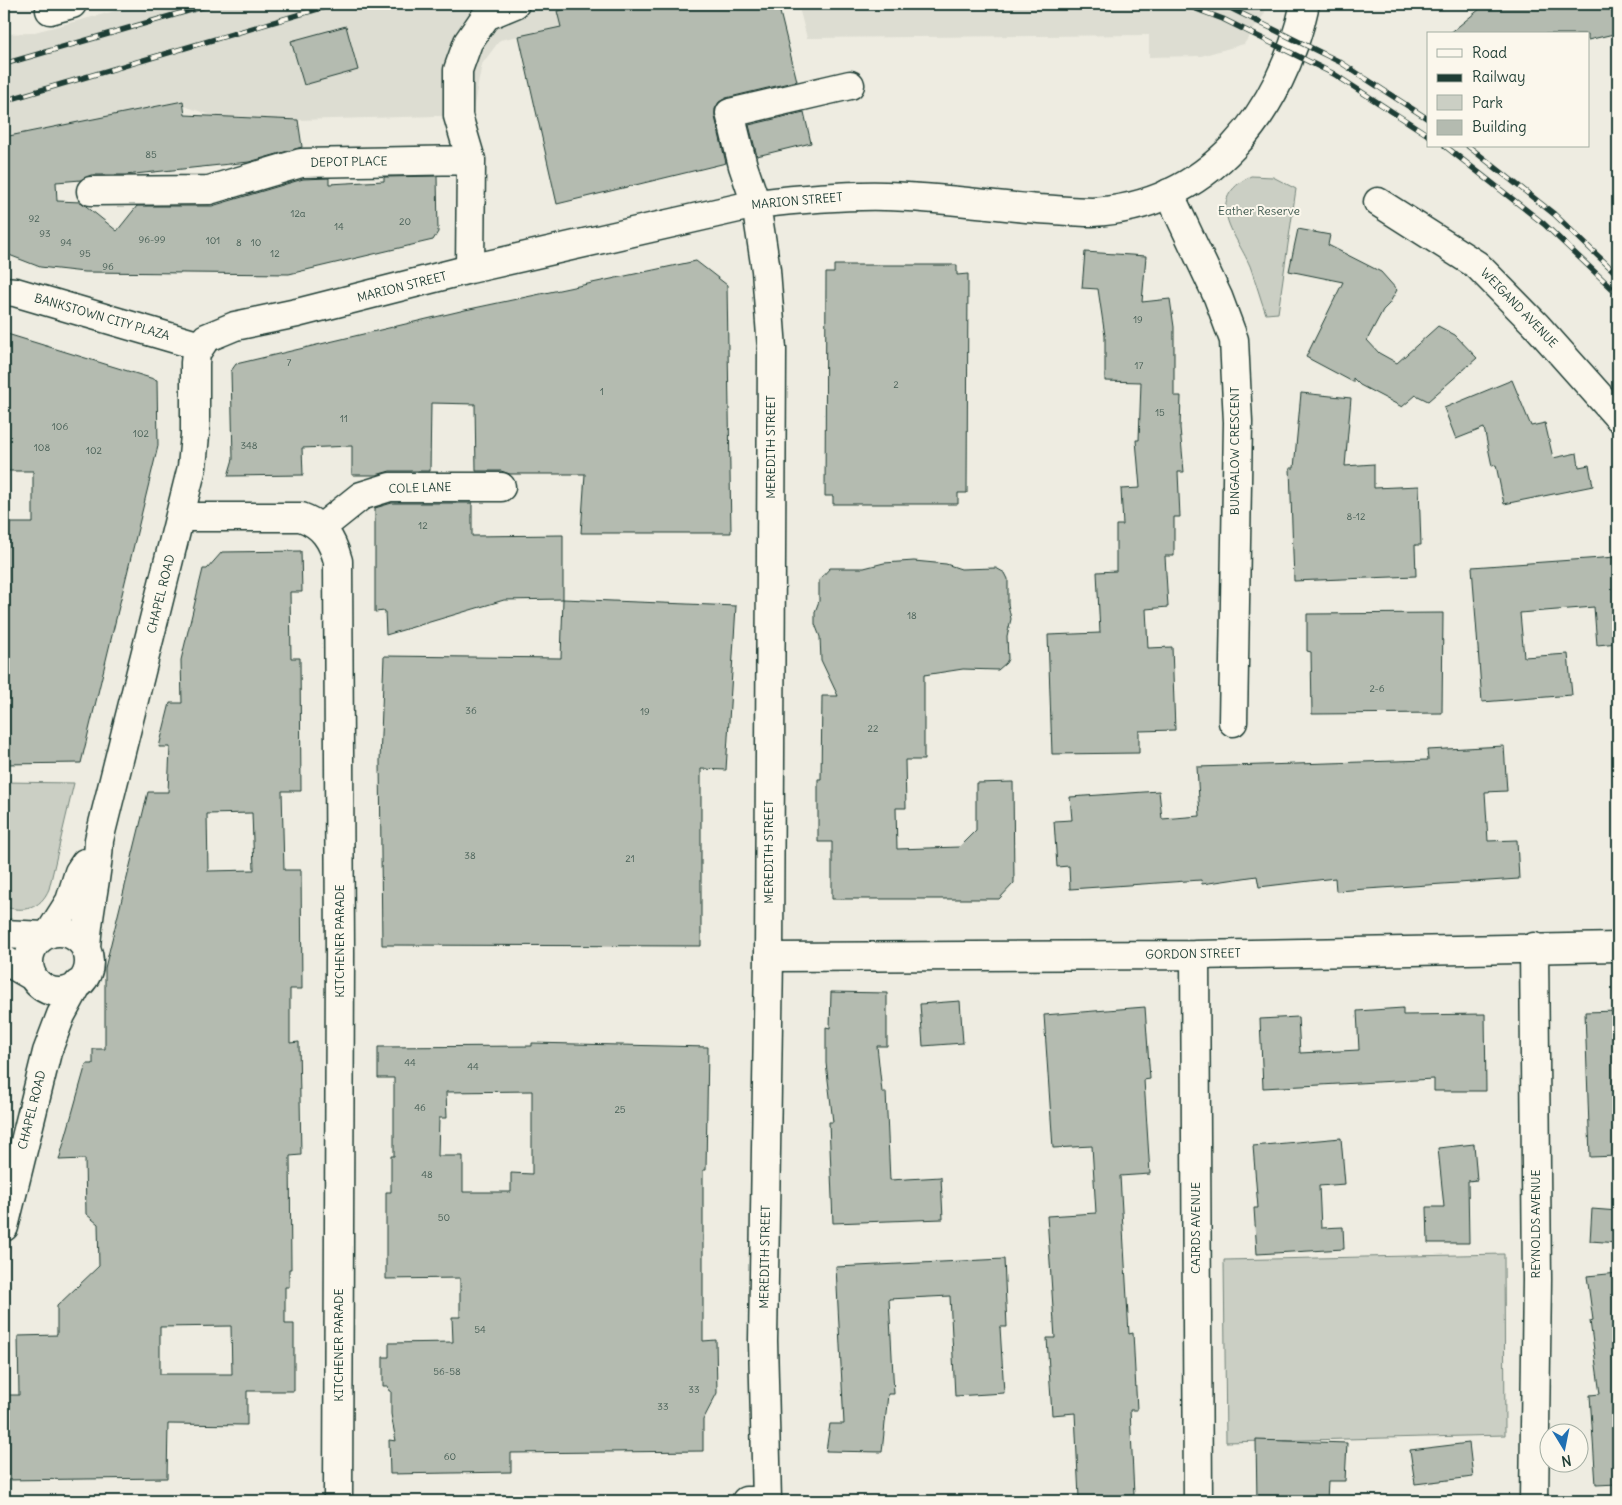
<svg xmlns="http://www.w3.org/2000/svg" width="1622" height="1505" font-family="Delius,sans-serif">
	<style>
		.built { fill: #ddddd2 }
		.green { fill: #cbcfc4; stroke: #75867c }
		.building { fill: #b4bbb0; stroke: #1f3d34; fill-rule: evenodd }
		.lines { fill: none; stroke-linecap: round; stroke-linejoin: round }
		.minor-casing { stroke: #1f3d34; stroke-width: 31 }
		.major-casing { stroke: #1f3d34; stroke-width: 31 }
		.minor { stroke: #fbf7ec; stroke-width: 28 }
		.major { stroke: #fbf7ec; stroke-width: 28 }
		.rail-casing { stroke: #1f3d34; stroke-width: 5.5 }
		.rail { stroke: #fbf7ec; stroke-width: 4; stroke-dasharray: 11; stroke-linecap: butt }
		.labels { text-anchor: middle; stroke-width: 4; stroke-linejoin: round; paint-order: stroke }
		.number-label { font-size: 10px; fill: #445c53 }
		.street-label { font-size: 12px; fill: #1f3d34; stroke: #fbf7ec }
		.park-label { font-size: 12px; fill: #415a51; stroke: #fbf7ec }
	</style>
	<rect width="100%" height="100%" fill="#eeece1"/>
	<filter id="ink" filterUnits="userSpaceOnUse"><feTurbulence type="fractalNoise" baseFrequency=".02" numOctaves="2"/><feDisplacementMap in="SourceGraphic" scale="10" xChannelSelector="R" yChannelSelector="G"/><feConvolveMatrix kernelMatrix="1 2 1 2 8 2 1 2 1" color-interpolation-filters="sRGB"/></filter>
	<g filter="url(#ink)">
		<path class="built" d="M142,4H588L557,11L561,27L500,40L482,64L472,115L298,120L213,116L176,103L4,137V34L31,33Z
			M798,4H1263L1265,13L1244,44L1201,56L1149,57V35L807,38Z"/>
		<path class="green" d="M1251,176L1273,177L1296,189L1278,313L1266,314C1260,298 1256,282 1250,266C1235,232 1203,200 1251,176Z
			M4,782L74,783L49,889C40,910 24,912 4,907Z
			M1504,1254L1505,1435L1226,1442L1224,1260Z"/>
		<path class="building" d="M588,4H778L797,81L726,98L719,102L715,109V117L726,163L557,204L519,36L561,27L557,11Z
			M1486,4H1618V33L1588,40V34H1449Z
			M346,26L358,70L304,85L291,41Z
			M183,101L185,115L298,120L302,147L249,162L125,175H91L81,180L56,182L57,201L81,202L117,231L137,206H212L303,179L329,178V184L384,181V177L437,176L438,232L433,240L289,274L84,272L40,267L4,253V137Z
			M804,112L811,143L757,156L749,125Z
			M1298,229L1330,235L1328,245L1381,272L1397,290L1389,304L1383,310L1367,340L1379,353L1397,363L1438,326L1455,335L1477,358L1428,401L1416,395L1402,407L1360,385L1353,378V382L1306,357L1343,282L1289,271Z
			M1085,252L1146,256L1142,302L1170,299L1174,327V396H1181L1180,428L1184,472H1178L1180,517H1174V556H1165L1168,607L1146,609L1148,648L1172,647L1175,730L1139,731V753L1052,754L1048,635L1100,633L1097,572L1116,571V525H1123L1121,489L1140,488L1136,440H1139L1141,382L1105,381V336L1098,289L1082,288Z
			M696,261L727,285L731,533H581L585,474H510L501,471H476L475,404L431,403L430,471H390L376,475H352V446L302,448L303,475L228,476L233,459L231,371L236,364L465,310Z
			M834,265H957V275L968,274L967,493H958V504H833V496H825L826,273H834Z
			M4,333L157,380L158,446L81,763L4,764V523H33V471H4Z
			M1512,380L1531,426L1545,423L1553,458L1577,453L1579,467L1589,465L1593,486L1504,504L1496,465L1492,466L1484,428L1456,439L1444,408Z
			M1301,393L1351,398L1345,466L1374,464V488L1419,486L1421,545H1415L1416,576L1294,581L1290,468H1294Z
			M392,503H472V536L563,535V599L504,600L386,635L385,611L375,612V508Z
			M301,551L302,592H290L291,658H300L301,791H282L284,870H301L302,989H290V1043L299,1042L301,1155L290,1156L291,1269H289V1287H285V1324H294V1391H247V1425L168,1424L167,1478L4,1480V1395H19L18,1336L57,1335V1306L99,1266L98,1224L86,1214L85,1159L59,1160L86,1064H93V1049H105V968L148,792H168L170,747H159L170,703H182L181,660L203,569H207L222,552ZM252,813L254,870L208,871L207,814ZM231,1326L232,1374H160V1327Z
			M1616,557L1618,643L1597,645L1594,607L1520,613L1524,657L1568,654L1572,695L1482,702L1472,567Z
			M914,561L946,564L961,569L996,568L1005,573L1008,579V604L1011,619L1007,636L1008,659L1006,663L998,670L963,669L924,675V760H905L906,808H896L897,849L959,847L976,830V783L1013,782L1014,883L999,899H832V842H818V779H821L822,696H838L821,660L820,637L815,624V612L819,601V580L830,568H864L884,563Z
			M563,599L736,606L726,770L701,769V946L382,945L380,761L384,656L561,658Z
			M1443,613L1442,713L1312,714L1311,652L1307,651V614Z
			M1504,746L1507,791L1485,792L1488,841L1517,840L1519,879L1336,891L1335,878L1259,887L1257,876L1202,884L1201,880L1070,889L1069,866L1057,867L1054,821L1072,820L1070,797L1159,791L1162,819L1200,816L1197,767L1428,760L1427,750Z
			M831,992L887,993V1046H877L882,1092H886L890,1180L941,1177L943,1219L833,1223L829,1122H833L826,1063V1027L830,1028Z
			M960,1001L963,1043L923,1046L920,1004Z
			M1145,1007L1150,1079L1144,1080L1150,1174L1120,1176L1129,1334L1133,1333L1137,1410H1130L1134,1495L1079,1498L1075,1413L1052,1415L1047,1338H1055L1047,1216L1096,1213L1092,1146L1053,1148L1044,1015Z
			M1403,1008V1015L1485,1014L1486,1091H1434V1079L1263,1088L1260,1019L1298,1017L1300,1053L1359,1050L1357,1011Z
			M1618,1011V1156L1590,1157L1585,1012Z
			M532,1043L708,1047L706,1170H703V1341L716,1340L717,1393L703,1420V1451L511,1453V1472L390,1474L389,1440L396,1441L391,1414V1391H389L388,1386H383V1357H389V1343L453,1342L452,1317H460V1278L386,1279V1192H391V1156H394V1078H378V1047L532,1046ZM532,1091V1174L511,1173V1192H463V1156H438L439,1118H447L446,1092Z
			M1341,1138L1345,1184L1319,1186L1321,1228L1343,1227L1344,1249L1257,1254L1254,1208H1258L1253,1146Z
			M1474,1144L1477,1180L1468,1181L1469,1243H1428L1427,1207H1444L1438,1148Z
			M1592,1209L1618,1211V1243L1590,1241Z
			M1004,1259L1007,1327H1000L1004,1393L955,1396L950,1296L889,1299L894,1394H888L882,1452L826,1451L830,1424H844L836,1267Z
			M1618,1273V1484L1596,1485L1590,1395L1600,1394L1590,1321L1593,1320L1587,1276Z
			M1256,1440L1347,1443L1345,1481H1328L1327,1501H1257Z
			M1469,1443L1473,1477L1415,1484L1410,1450Z"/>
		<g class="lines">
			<g class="minor-casing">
				<path id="minor" d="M50,10L72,4
					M471,160L458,116V70L468,42L486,16L515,4
					M91,191L209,190L301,163L471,160L470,269
					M1169,193L1218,297L1234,340L1238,422L1233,722
					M1378,202L1477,265L1536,325L1618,417
					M4,291L15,292L200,346
					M181,517H301C323,525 332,539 338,561L340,954L338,1501
					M321,528L361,496L390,487H501
					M29 962a30 30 0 1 1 60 0a30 30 0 1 1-60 0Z
					M4,934L44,936
					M49,934L70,901L79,872L85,863
					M86,950C87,913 98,878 99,840L192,467L195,435V363L196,353L206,338L235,326L297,313L470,269L756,204L743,166L730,113L850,85
					M1195,955L1198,1501
					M769,957L1195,955L1618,947
					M4,960L32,976
					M4,1227L47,1052L61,1015L78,984
					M1534,1501L1537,1280L1534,947"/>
			</g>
			<g class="major-casing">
				<path id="major" d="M746,1501H767L763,1341L769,957L772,349L766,270L756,204C799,199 841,195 885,196C936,197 988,205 1039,209C1057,210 1075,212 1092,212C1210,206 1282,111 1305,4"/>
			</g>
			<use href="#minor" class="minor"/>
			<use href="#major" class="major"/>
			<g class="rail-casing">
				<path id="rail" d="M1183,4L1223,19L1334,74L1428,135
					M1222,4L1340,62L1428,119
					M4,64L212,4
					M4,101L335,4
					M1445,146L1544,224L1618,294
					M1468,146L1554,214L1618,275"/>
			</g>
			<use href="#rail" class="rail"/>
		</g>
	</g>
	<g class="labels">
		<g class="number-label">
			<text x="151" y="158">85</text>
			<text x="298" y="217">12a</text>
			<text x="34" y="222">92</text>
			<text x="405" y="225">20</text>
			<text x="339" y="230">14</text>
			<text x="45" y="237">93</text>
			<text x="152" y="243">96-99</text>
			<text x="213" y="244">101</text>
			<text x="66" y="246">94</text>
			<text x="239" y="246">8</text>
			<text x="256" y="246">10</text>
			<text x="85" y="257">95</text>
			<text x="275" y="257">12</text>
			<text x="108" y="270">96</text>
			<text x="1138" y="323">19</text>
			<text x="289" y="366">7</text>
			<text x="1139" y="369">17</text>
			<text x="896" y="388">2</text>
			<text x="602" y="395">1</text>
			<text x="1160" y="416">15</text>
			<text x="344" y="422">11</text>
			<text x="60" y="430">106</text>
			<text x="141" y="437">102</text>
			<text x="249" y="449">348</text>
			<text x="42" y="451">108</text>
			<text x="94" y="454">102</text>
			<text x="1356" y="520">8-12</text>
			<text x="423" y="529">12</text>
			<text x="912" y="619">18</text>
			<text x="1377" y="692">2-6</text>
			<text x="471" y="714">36</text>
			<text x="645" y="715">19</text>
			<text x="873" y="732">22</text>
			<text x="470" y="859">38</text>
			<text x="630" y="862">21</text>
			<text x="410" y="1066">44</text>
			<text x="473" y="1070">44</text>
			<text x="420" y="1111">46</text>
			<text x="620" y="1113">25</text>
			<text x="427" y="1178">48</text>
			<text x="444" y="1221">50</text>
			<text x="480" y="1333">54</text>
			<text x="447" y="1375">56-58</text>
			<text x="694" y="1393">33</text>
			<text x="663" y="1410">33</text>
			<text x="450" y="1460">60</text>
		</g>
		<g class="street-label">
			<text transform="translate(349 162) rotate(-1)" y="4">DEPOT PLACE</text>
			<text transform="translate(797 201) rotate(-5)" y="4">MARION STREET</text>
			<text transform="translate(402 287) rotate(-14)" y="4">MARION STREET</text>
			<text transform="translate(1519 308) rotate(46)" y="4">WEIGAND AVENUE</text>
			<text transform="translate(102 317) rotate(16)" y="4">BANKSTOWN CITY PLAZA</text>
			<text transform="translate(771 447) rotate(-90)" y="4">MEREDITH STREET</text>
			<text transform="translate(1235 451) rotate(-90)" y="4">BUNGALOW CRESCENT</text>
			<text transform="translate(420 488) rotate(-2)" y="4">COLE LANE</text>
			<text transform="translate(161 594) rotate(-76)" y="4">CHAPEL ROAD</text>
			<text transform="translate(769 852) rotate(-90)" y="4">MEREDITH STREET</text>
			<text transform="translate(340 941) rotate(-90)" y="4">KITCHENER PARADE</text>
			<text transform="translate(1193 954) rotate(-1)" y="4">GORDON STREET</text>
			<text transform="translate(32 1110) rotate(-76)" y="4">CHAPEL ROAD</text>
			<text transform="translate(1536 1224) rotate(-90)" y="4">REYNOLDS AVENUE</text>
			<text transform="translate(1196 1228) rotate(-90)" y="4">CAIRDS AVENUE</text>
			<text transform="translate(765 1257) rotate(-89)" y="4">MEREDITH STREET</text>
			<text transform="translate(339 1345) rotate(-90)" y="4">KITCHENER PARADE</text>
		</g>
		<g class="park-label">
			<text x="1259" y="215">Eather Reserve</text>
		</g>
	</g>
	<rect width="1622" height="1505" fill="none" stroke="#fbf7ec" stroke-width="20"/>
	<rect x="10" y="10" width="1602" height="1485" fill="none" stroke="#1f3d34" stroke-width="2" filter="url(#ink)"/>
	<rect x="1427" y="32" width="162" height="115" fill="#fbf7ec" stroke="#a3ada2"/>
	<rect x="1437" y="49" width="25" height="8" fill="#fbf7ec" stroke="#a3ada2"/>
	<text x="1472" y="58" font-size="15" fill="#1f3d34">Road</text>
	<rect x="1437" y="74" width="25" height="8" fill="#1f3d34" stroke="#a3ada2"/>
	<text x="1472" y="82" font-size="15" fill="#1f3d34">Railway</text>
	<rect x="1437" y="95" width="25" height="15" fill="#cbcfc4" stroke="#a3ada2"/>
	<text x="1472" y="108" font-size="15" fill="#1f3d34">Park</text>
	<rect x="1437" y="120" width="25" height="15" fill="#b4bbb0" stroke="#a3ada2"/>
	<text x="1472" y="132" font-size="15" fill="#1f3d34">Building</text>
	<g transform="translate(1564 1448) rotate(170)"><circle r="24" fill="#fbf7ec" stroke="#a3ada2"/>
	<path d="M0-4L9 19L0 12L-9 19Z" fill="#1f6fb2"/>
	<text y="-8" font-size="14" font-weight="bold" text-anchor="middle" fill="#1f3d34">N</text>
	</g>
</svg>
